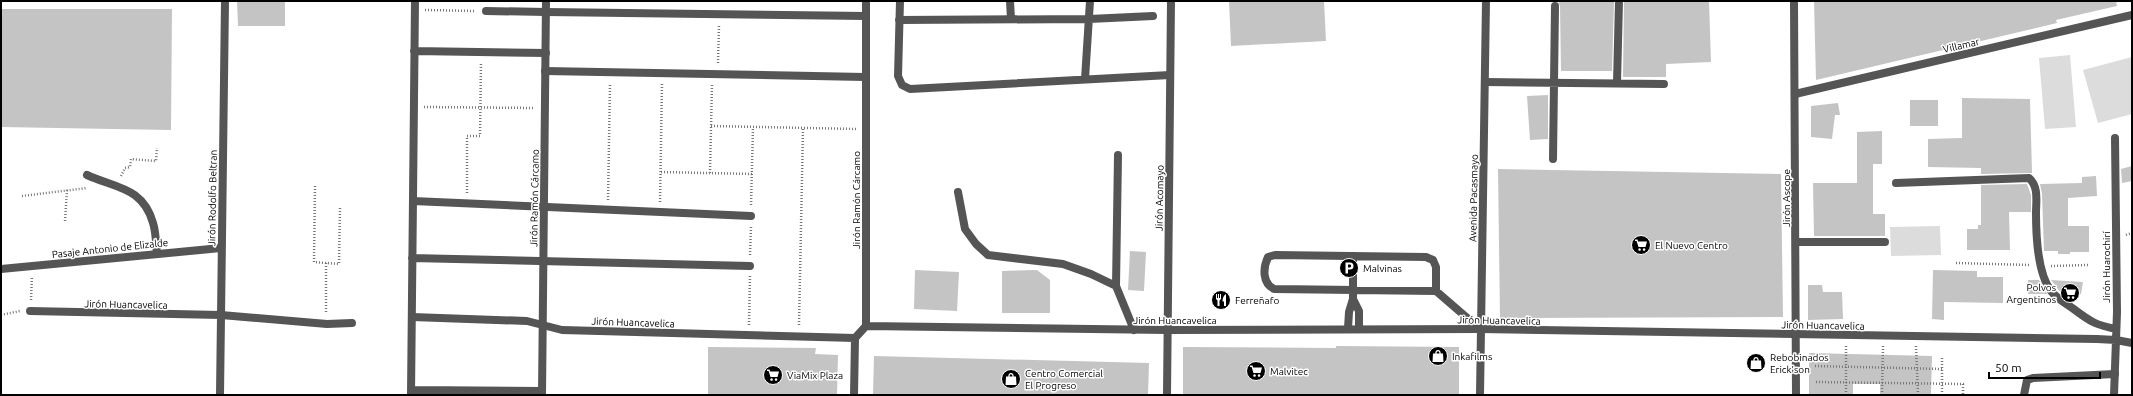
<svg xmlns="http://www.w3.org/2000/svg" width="2133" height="396" font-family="Ubuntu,sans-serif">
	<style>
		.green { fill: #dcdcdc }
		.building { fill: #c4c4c4 }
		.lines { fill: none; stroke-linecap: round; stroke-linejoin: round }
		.path { stroke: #777; stroke-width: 2.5; stroke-dasharray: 1 2; stroke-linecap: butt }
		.service { stroke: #555; stroke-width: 8 }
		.pedestrian { stroke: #555; stroke-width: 8 }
		.minor { stroke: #555; stroke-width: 8 }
		.tertiary { stroke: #555; stroke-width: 8 }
		.labels { text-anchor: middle; stroke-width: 3; stroke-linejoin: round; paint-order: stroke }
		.street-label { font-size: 10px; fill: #000; stroke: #fff }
		.poi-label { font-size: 10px; fill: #000; stroke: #fff; text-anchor: start }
	</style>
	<rect width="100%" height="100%" fill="#fff"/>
	<path class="green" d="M2070,55L2076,127L2045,129L2039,58Z
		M2132,57V114L2098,123L2083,70Z
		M1940,226L1941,255L1891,256L1890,227Z"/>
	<path class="building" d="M237,1H285V26H238Z
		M1229,1H1324L1326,41L1231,46Z
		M1558,1H1614L1612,71H1561L1560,6Z
		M1624,1H1709L1711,62L1666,64V77H1623Z
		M1814,1H2116L2117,6L2056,20L2057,23L1816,80Z
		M1,9H172L171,130L1,127Z
		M1548,95V139L1530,140L1527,96Z
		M1962,98L2030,99L2032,173L1981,174V168L1928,167V139L1962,138Z
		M1910,100H1938V126H1910Z
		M1838,103L1840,115H1835L1832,139L1811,137V106Z
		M1882,131V164H1873V214H1885V236H1814L1813,183H1857V132Z
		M2132,166V181L2122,183L2121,169Z
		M1498,169L1781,174L1783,317L1500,318Z
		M2096,176L2097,196L2068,198V226H2089V252H2070V254H2058V251H2044L2042,194L2040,184L2082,183V177Z
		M2027,184L2031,195V212H2009L2010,250H1967V229H1978V225H1981V185Z
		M1130,251L1146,252L1144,291L1128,290Z
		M915,270L959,272L957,311L914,309Z
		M1037,270L1050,280V313H1002V271Z
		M1933,270L1977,271V277H2003V303L1944,302V320L1932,319Z
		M2028,280H2039L2047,294H2028Z
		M2051,280L2083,282L2081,294H2062Z
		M1808,285H1822L1823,292H1842L1843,319L1808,320Z
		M1336,346L1459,347V395H1183V347L1336,348Z
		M708,347L816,348L815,354L838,355L837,395H708Z
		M1809,353L1932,356L1931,395H1880V384H1853V395H1809Z
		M874,356L1149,363L1148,395H873Z"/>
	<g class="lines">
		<path class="path" d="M425,10L476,11
			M718,63L719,24
			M424,107L535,108
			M711,126L856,129
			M661,172L752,174
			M710,173L712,84
			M121,176L125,168L130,167L131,159L156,161L157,148
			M315,186L314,262L339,264L340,207
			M467,193V136H480L481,62
			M22,196L87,188
			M608,200L610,83
			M660,202L662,83
			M751,205L753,127
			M65,221L67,190
			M2126,235L2132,233
			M750,255L751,226
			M326,263V314
			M1956,263L2030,265
			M2051,266L2088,265
			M31,300L32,276
			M1,315L20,311
			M749,325L750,276
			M799,325L803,128
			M1916,346L1918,395
			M1815,366L1942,369
			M1816,382L1963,384V395
			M1846,395V346
			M1882,395L1883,346
			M1942,395V356"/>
		<path class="service" d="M900,1L898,76L902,85L910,89L1170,75
			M1010,1L1011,19
			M486,11L546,12
			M899,20L1089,19L1153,16
			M414,51L546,53
			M545,71L865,77
			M1085,79L1090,1
			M1485,82L1664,84
			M1617,83L1619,1
			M1553,159L1555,6
			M87,175C115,188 143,187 153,223C156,232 156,244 157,254
			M958,192L965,229L976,244L988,255L1063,264L1091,274L1116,286L1134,330
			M413,201L751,216
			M412,258L750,266
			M1,269L221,248
			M1116,286L1118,155
			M1436,291V267L1433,260L1426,257L1275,255L1268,257C1263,268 1262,283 1274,289L1436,291L1480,329
			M1353,299L1359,311V328
			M221,315L327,324L352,323
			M1348,328L1349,312L1353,299V256
			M411,390L542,391
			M411,395L415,1
			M2024,395L2027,380L2033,378L2115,374"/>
		<path class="pedestrian" d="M1796,242H1885"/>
		<path class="minor" d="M546,12L866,16
			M1795,94L2132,15
			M1896,183L2029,178C2039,187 2036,201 2036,213C2036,235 2038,274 2051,291C2057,299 2067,304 2075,310C2091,322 2096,325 2116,329
			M30,311L221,315
			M412,317L527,321L562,330L855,338
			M866,326L1167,330L1480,329L2097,339L2116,340L2132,343
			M220,395L225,1
			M854,395L855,338L866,326V1
			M2114,395L2117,312L2115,138"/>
		<path class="tertiary" d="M1794,1L1796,395
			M542,395L546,1
			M1167,395L1171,1
			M1480,395L1486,1"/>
	</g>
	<defs>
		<g id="supermarket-disc" transform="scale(1)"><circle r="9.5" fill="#000" stroke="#fff"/><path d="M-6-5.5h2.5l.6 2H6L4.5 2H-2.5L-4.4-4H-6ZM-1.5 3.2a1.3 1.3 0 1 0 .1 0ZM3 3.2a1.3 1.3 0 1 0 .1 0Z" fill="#fff"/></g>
		<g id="parking-disc" transform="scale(1)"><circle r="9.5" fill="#000" stroke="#fff"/><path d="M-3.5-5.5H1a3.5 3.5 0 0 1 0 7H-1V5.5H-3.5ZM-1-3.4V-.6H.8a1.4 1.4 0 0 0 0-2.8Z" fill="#fff"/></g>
		<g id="restaurant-disc" transform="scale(1)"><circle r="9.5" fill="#000" stroke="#fff"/><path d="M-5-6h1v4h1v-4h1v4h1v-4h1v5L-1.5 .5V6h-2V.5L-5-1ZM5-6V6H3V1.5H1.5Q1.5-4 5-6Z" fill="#fff"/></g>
		<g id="shop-disc" transform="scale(1)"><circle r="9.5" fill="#000" stroke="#fff"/><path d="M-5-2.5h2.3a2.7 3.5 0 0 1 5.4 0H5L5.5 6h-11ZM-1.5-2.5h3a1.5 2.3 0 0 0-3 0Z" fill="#fff"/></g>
	</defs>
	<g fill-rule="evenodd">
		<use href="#supermarket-disc" x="1641" y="245"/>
		<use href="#parking-disc" x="1349" y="268"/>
		<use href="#supermarket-disc" x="2070" y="293"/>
		<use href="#restaurant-disc" x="1221" y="300"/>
		<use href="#shop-disc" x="1438" y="356"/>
		<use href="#shop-disc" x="1756" y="363"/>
		<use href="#supermarket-disc" x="1256" y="371"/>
		<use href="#supermarket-disc" x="773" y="375"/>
		<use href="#shop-disc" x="1011" y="379"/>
	</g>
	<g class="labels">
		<g class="street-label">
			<text transform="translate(1961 45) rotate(-13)" y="4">Villamar</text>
			<text transform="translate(212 198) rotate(-89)" y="4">Jirón Rodolfo Beltran</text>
			<text transform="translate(534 198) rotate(-89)" y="4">Jirón Ramón Cárcamo</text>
			<text transform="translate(1159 198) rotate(-89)" y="4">Jirón Acomayo</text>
			<text transform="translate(1473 198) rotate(-89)" y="4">Avenida Pacasmayo</text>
			<text transform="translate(1786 198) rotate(-90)" y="4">Jirón Ascope</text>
			<text transform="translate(856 200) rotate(-90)" y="4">Jirón Ramón Cárcamo</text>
			<text transform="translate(110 248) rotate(-6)" y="4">Pasaje Antonio de Elizalde</text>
			<text transform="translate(2106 267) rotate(-90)" y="4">Jirón Huarochirí</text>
			<text transform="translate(126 304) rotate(1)" y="4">Jirón Huancavelica</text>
			<text x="1175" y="324">Jirón Huancavelica</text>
			<text transform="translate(1499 320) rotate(1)" y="4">Jirón Huancavelica</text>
			<text transform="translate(633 322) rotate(2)" y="4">Jirón Huancavelica</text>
			<text transform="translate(1823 325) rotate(1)" y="4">Jirón Huancavelica</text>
		</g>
		<g class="poi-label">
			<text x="1655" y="249">El Nuevo Centro</text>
			<text x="1363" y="272">Malvinas</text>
			<text x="2056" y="291" text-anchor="end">Polvos<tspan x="2056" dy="12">Argentinos</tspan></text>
			<text x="1235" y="304">Ferreñafo</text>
			<text x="1452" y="360">Inkafilms</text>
			<text x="1770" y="361">Rebobinados<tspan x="1770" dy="12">Erick'son</tspan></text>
			<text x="1270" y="375">Malvitec</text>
			<text x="1025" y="377">Centro Comercial<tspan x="1025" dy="12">El Progreso</tspan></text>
			<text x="787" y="379">ViaMix Plaza</text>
		</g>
	</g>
	<rect width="2133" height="396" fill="none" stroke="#000000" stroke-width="4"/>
	<path d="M1989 372v6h111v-6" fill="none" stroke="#000000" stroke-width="2"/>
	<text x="1995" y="372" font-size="12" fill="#000000" stroke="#ffffff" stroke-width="3" paint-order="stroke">50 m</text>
</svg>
